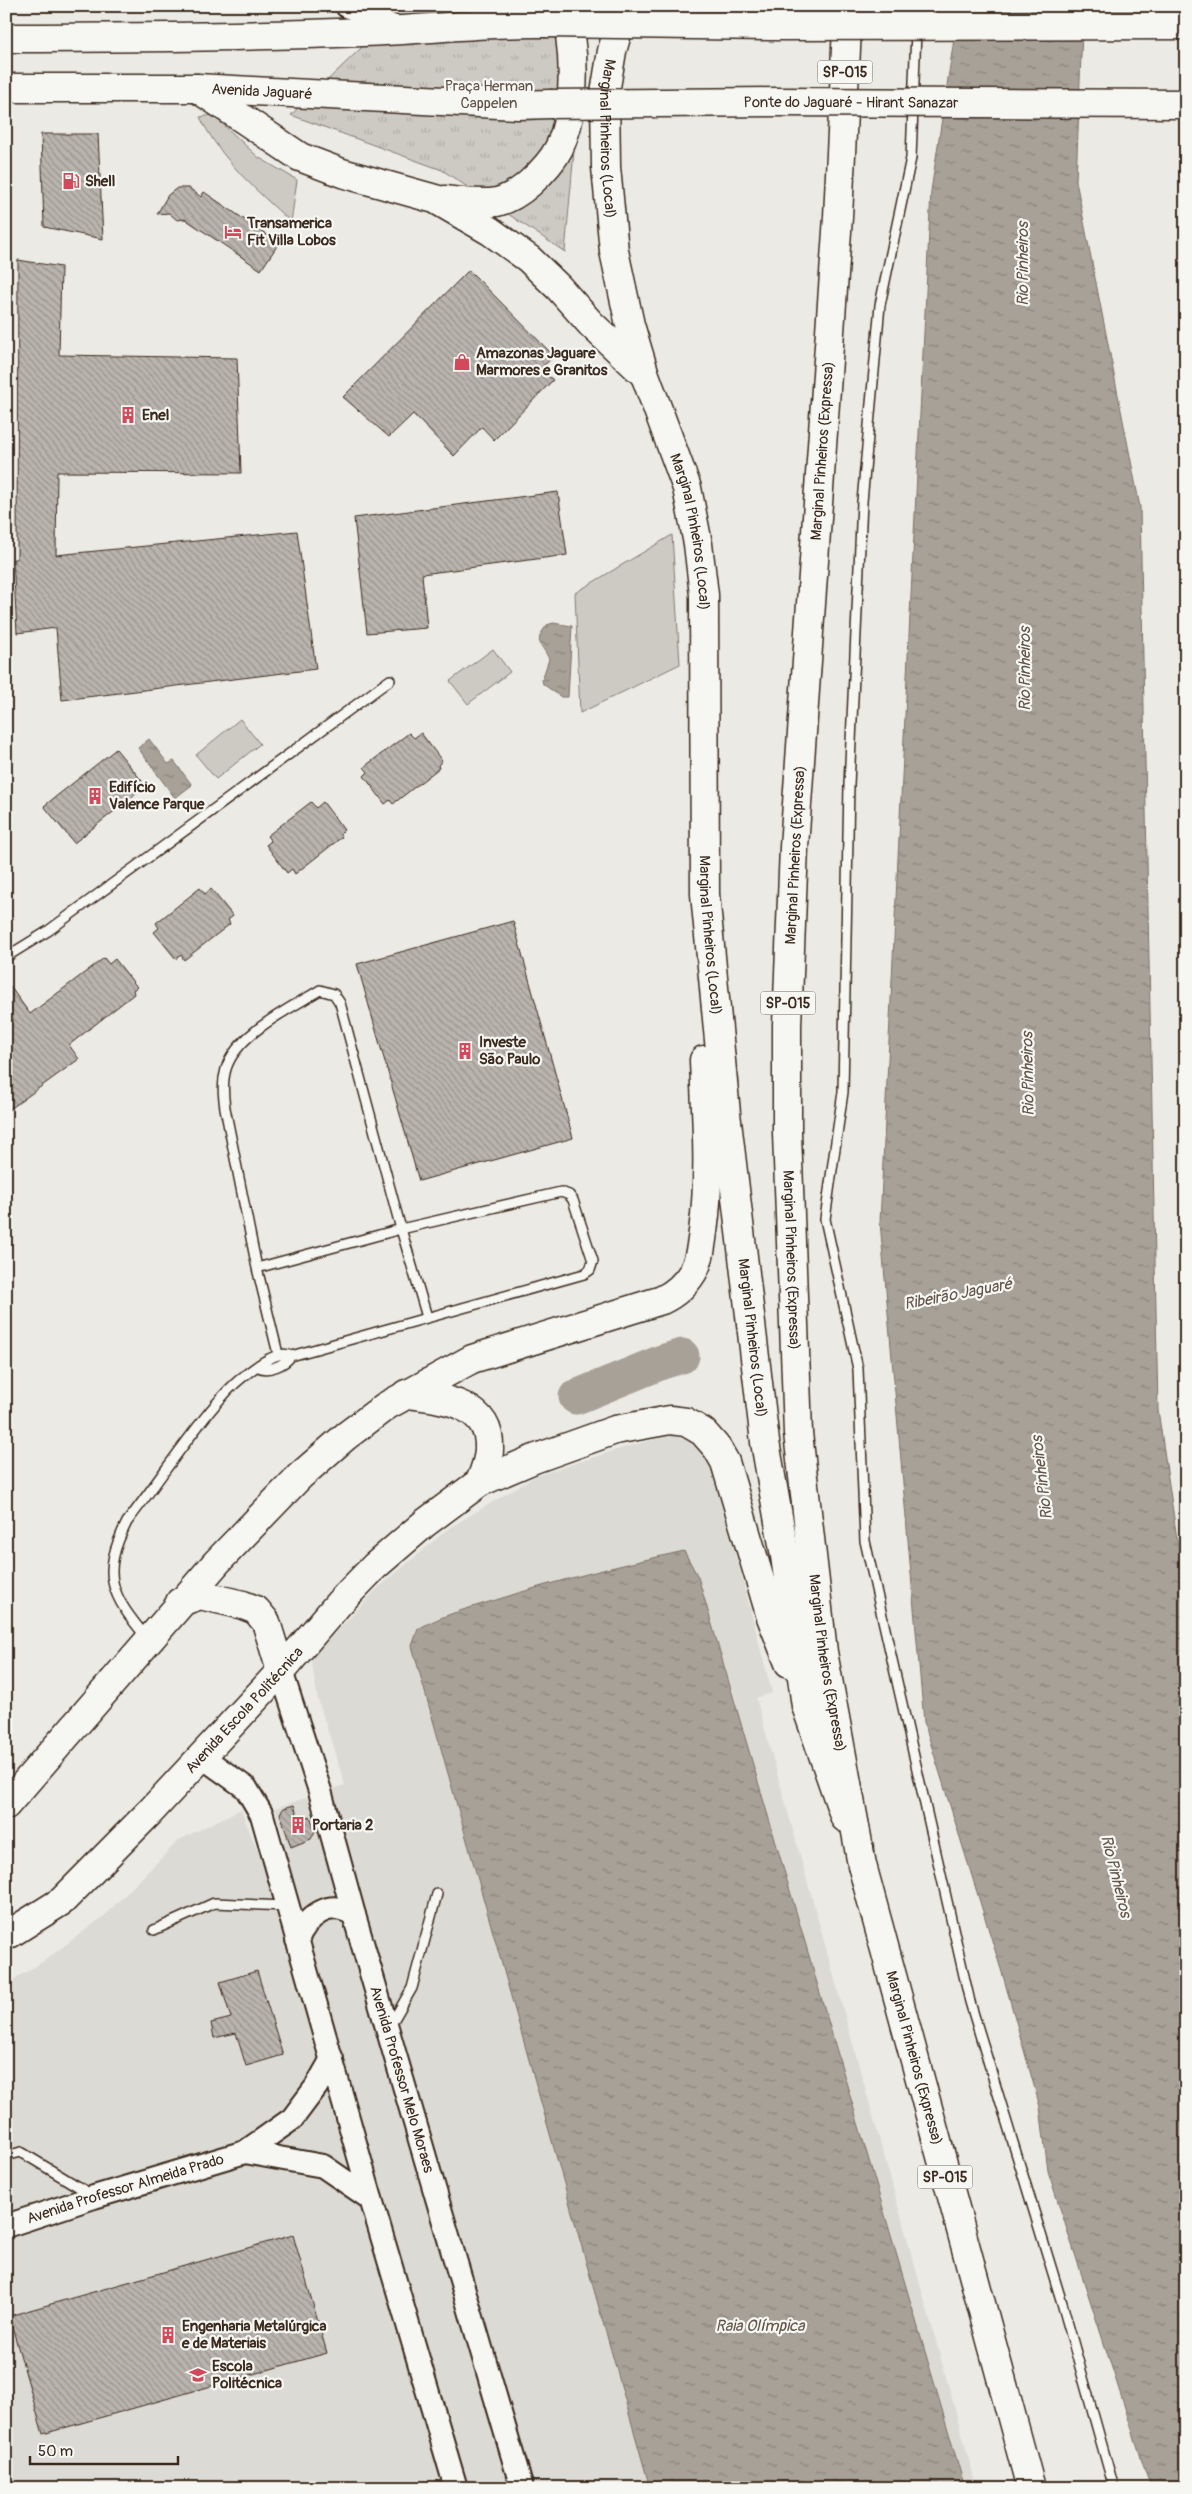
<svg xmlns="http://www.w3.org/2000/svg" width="1192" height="2494" font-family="Pangolin,sans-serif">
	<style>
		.built { fill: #dcdad4 }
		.green { fill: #cdcac4; stroke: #847a71 }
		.park { fill: url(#park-tufts); stroke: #847a71 }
		.water { fill: url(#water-ripples); stroke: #7c7167 }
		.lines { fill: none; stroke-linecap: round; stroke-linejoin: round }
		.river { stroke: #a8a198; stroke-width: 35 }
		.building { fill: url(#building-back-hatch); stroke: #3b2a1e }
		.service-casing { stroke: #3b2a1e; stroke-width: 12 }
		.tertiary-casing { stroke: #3b2a1e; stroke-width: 26 }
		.trunk-casing { stroke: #3b2a1e; stroke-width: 31 }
		.motorway-casing { stroke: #3b2a1e; stroke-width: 31 }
		.service { stroke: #f6f6f2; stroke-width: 9 }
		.tertiary { stroke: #f6f6f2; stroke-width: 22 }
		.trunk { stroke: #f6f6f2; stroke-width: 28 }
		.motorway { stroke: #f6f6f2; stroke-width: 28 }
		.trunk-bridge-casing { stroke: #3b2a1e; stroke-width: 31; stroke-linecap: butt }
		.trunk-bridge { stroke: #f6f6f2; stroke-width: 28 }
		.labels { text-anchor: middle; stroke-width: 4.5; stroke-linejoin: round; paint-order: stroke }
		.shield { fill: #f6f6f2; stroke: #73675e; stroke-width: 1 }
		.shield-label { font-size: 14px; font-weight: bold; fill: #3b2a1e }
		.park-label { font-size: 15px; fill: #605248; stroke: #f6f6f2 }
		.street-label { font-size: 15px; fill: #3b2a1e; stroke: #f6f6f2 }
		.poi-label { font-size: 15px; font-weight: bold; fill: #3b2a1e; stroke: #f6f6f2; text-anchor: start }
		.water-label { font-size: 16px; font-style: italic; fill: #615449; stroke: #f6f6f2 }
	</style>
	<defs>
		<pattern id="park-tufts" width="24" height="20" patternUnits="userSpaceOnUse" patternTransform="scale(1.25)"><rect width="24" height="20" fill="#cdcac4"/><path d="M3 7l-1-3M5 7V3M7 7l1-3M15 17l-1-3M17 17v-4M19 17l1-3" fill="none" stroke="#b1aea8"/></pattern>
		<pattern id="water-ripples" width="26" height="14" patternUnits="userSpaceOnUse" patternTransform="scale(1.25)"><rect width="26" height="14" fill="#a8a198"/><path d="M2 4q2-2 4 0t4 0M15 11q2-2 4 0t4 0" fill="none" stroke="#8a837b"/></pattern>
		<pattern id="building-back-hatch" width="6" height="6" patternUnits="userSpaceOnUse" patternTransform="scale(1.25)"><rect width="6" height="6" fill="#bab4ae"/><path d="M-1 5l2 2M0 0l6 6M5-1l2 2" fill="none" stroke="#98938d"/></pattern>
	</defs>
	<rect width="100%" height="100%" fill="#ebeae5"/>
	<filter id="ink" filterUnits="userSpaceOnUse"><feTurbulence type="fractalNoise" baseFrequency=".02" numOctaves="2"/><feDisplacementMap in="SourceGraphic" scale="10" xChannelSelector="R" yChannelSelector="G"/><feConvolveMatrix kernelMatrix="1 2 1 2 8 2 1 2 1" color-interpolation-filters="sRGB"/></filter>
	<g filter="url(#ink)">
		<path class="built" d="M670,1435L691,1441L711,1458L772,1693L756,1698L977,2488H6V1984L44,1961L104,1916L179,1840L241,1809L257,1850L285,1841L275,1808L345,1785L318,1700L311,1658L377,1589L449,1528L536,1476L616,1450Z"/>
		<path class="green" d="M213,115L258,157L297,180L291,222C256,190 221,160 200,117Z
			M672,535L680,664L580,713L575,593Z
			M493,649L510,672L468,704L450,681Z
			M240,719L260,744L216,779L196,755Z"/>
		<path class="park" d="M405,6H587L565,252L442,170L291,115Z"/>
		<path class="water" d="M959,6H1083L1076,181L1140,507L1158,1410L1186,1600V2488H1151L1048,2171L1040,2107L1004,1979L924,1722L880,1222L931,191Z
			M553,623L572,626L568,697H561L543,684L542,680L549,659C541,642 533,643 547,625Z
			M149,739L168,764L174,761L192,785L175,798L138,748Z
			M684,1551L698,1577L965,2488H650L412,1646L418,1629C442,1615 469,1608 496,1600C558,1580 621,1565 684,1551Z"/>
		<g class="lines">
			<path class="river" d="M576,1397L662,1362L682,1356"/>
		</g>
		<path class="building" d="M41,134H98L103,239L44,227Z
			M177,188H189L201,197L204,192L279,243L261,270L185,219L177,220L169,213L157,214L168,195Z
			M18,260L61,267L59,355L237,358L241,473L57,472L56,555L297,531L316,669L62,700L56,628L17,633L13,559H17Z
			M469,270L554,356L540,369L553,380L494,440L482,427L454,456L413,414L389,437L343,397Z
			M558,492L567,555L422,574L427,628L367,633L354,518Z
			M409,733L414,738L421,733L442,761L438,765L439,768L393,804L390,800L385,804L364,776L368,772L364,767Z
			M116,749L146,786L74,843L44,806Z
			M311,802L316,808L323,802L344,830L340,834L342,837L295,874L292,869L287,873L266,845L271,841L267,836Z
			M200,888L205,894L211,889L233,916L228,920L230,924L184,960L181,955L176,959L154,932L159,928L156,923Z
			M513,921L573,1138L419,1181L357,964Z
			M104,958L109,964L115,959L137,987L133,990L134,994L69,1045L79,1059L6,1112V981L30,1014Z
			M294,1805L299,1820L310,1816L315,1831L311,1839L291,1847L280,1813L284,1808Z
			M257,1971L283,2055L246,2066L236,2033L214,2038L211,2023L231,2018L220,1982Z
			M293,2235L327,2353L43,2434L9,2316Z"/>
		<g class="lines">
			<g class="service-casing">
				<path id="service" d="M917,6L911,158L880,305L862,502L849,785L843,1092L825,1219L858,1369L865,1541L970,2002L1062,2303L1114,2488
					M6,957L48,931L390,680
					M257,1268L401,1229L561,1192L569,1195L573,1200L593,1261L590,1270L584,1274L291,1356C284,1365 269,1372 258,1367
					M278,1354L257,1268L225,1108C223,1094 222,1082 226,1069C236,1034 291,1008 320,990L334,994L340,1003L401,1229L427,1317
					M147,1638C111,1595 100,1575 127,1522C158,1482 189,1434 222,1397C233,1384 275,1346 291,1356
					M154,1930L214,1903L287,1906
					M390,2026L412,1988L437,1894
					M6,2156L21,2152L92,2195"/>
			</g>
			<g class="tertiary-casing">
				<g id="tertiary">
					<path d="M347,6L401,30"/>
					<path id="s1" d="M281,1671L320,1791L354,1915L522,2488"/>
					<path d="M201,1756L246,1788L262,1815L371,2199L456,2488"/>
					<path d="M297,1940C307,1916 330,1898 354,1915"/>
					<path d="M245,2152L323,2166L371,2199"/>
					<path id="s2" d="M6,2226L94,2197L245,2152L292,2119L316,2087L332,2059"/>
				</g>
			</g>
			<g class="trunk-casing">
				<g id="trunk">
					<path id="s3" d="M625,6L612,51L605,93L606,167L614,251L630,325L645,375L687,488L698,544L704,595L705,894L726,1113L765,1442L785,1556L806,1706L845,1818"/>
					<path d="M6,38C125,38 244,37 363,32C423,30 484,22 544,23"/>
					<path id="s4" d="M6,88H197L518,105L550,104"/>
					<path d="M197,88L300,157L342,173L435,199L490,231L529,259L559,288L591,324L643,373"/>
					<path d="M444,200C461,202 480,205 497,202C509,199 521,191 530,183C541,173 552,162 559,148C577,109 576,46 563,6"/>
					<path d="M406,1394C440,1398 491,1402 489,1449C489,1460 484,1472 480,1482"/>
					<path d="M180,1602L200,1595L243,1605L256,1610L266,1622L281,1671"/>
					<path d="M6,1805L217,1562L300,1476L346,1436L386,1406L472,1359L662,1300C675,1294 685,1285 693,1272C700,1260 701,1246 703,1232C711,1175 706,1117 704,1060"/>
					<path id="s5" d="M6,1936L62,1901L150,1812L281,1671L339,1603L375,1566L425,1523L480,1482L534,1459L615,1430L670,1420L686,1422L703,1432L717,1448L725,1462L771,1617L789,1663"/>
				</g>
			</g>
			<g class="motorway-casing">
				<g id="motorway">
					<path id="s6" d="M848,6L838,217L794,847L787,1025V1133L798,1433L823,1652L862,1865L1031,2488"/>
				</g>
			</g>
			<use href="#service" class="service"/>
			<use href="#tertiary" class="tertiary"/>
			<use href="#trunk" class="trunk"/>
			<use href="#motorway" class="motorway"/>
			<g class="trunk-bridge-casing">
				<g id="trunk-bridge">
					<path d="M544,23L771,26L1186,25"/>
					<path id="s7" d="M550,104L778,102L1186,104"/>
				</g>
			</g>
			<use href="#trunk-bridge" class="trunk-bridge"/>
		</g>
	</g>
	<defs>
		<g id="fuel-bare" transform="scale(1.35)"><path d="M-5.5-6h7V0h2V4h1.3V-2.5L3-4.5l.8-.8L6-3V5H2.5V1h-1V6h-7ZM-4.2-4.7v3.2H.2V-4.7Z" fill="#d1495b" stroke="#f6f6f2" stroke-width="2.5" paint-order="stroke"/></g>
		<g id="hotel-bare" transform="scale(1.35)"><path d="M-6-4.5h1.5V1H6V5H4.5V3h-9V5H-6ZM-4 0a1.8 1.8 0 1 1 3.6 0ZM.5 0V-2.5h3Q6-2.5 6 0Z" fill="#d1495b" stroke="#f6f6f2" stroke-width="2.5" paint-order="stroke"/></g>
		<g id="shop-bare" transform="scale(1.35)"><path d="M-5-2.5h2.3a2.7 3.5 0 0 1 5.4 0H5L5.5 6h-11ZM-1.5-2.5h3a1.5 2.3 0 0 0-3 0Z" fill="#d1495b" stroke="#f6f6f2" stroke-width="2.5" paint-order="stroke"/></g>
		<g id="building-bare" transform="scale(1.35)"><path d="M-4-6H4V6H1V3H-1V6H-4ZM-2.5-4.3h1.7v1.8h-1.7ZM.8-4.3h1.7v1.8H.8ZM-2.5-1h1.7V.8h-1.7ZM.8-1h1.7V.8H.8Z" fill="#d1495b" stroke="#f6f6f2" stroke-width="2.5" paint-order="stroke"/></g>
		<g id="university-bare" transform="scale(1.35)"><path d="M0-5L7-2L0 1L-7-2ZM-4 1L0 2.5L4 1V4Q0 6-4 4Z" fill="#d1495b" stroke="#f6f6f2" stroke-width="2.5" paint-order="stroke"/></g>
	</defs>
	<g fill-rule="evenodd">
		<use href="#fuel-bare" x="71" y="181"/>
		<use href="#hotel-bare" x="233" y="232"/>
		<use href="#shop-bare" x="462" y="362"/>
		<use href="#building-bare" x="128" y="415"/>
		<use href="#building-bare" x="95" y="796"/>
		<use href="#building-bare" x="465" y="1051"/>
		<use href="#building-bare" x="298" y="1825"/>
		<use href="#building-bare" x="168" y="2335"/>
		<use href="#university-bare" x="198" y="2375"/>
	</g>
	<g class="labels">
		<g class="shield">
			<rect x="817.5" y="60.5" width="55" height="23" rx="4"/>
			<rect x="760.5" y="991.5" width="55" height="23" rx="4"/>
			<rect x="917.5" y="2165.5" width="55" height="23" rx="4"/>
		</g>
		<g class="shield-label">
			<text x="845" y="77">SP-015</text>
			<text x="788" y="1008">SP-015</text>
			<text x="945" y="2182">SP-015</text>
		</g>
		<g class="park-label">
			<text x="489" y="91">Praça Herman<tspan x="489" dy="17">Cappelen</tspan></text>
		</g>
		<g class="street-label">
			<text dy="5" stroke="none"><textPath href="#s4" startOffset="256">Avenida Jaguaré</textPath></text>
			<text dy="5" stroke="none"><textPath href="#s7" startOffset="301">Ponte do Jaguaré - Hirant Sanazar</textPath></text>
			<text dy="5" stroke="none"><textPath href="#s3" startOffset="135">Marginal Pinheiros (Local)</textPath></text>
			<text transform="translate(822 451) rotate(-86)" y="5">Marginal Pinheiros (Expressa)</text>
			<text dy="5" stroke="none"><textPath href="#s3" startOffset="540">Marginal Pinheiros (Local)</textPath></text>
			<text transform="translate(795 855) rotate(-87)" y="5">Marginal Pinheiros (Expressa)</text>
			<text dy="5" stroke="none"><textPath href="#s3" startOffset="945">Marginal Pinheiros (Local)</textPath></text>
			<text dy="5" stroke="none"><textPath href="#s6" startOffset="1256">Marginal Pinheiros (Expressa)</textPath></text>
			<text dy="5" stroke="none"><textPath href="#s3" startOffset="1350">Marginal Pinheiros (Local)</textPath></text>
			<text dy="5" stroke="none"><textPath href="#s6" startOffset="1661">Marginal Pinheiros (Expressa)</textPath></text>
			<text dy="5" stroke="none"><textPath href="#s5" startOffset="330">Avenida Escola Politécnica</textPath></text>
			<text dy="5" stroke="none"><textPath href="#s6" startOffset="2066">Marginal Pinheiros (Expressa)</textPath></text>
			<text dy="5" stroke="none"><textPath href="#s1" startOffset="426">Avenida Professor Melo Moraes</textPath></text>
			<text dy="5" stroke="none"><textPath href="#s2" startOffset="125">Avenida Professor Almeida Prado</textPath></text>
		</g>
		<g class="poi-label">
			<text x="85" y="186">Shell</text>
			<text x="247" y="228">Transamerica<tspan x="247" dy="17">Fit Villa Lobos</tspan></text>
			<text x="476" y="358">Amazonas Jaguare<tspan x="476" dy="17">Marmores e Granitos</tspan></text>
			<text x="142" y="420">Enel</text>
			<text x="109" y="792">Edifício<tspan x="109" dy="17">Valence Parque</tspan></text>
			<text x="479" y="1047">Investe<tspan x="479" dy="17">São Paulo</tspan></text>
			<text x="312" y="1830">Portaria 2</text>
			<text x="182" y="2331">Engenharia Metalúrgica<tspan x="182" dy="17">e de Materiais</tspan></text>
			<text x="212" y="2371">Escola<tspan x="212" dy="17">Politécnica</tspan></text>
		</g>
		<g class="water-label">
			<text transform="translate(1022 264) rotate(-90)" y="6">Rio Pinheiros</text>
			<text transform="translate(1024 669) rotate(-90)" y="6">Rio Pinheiros</text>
			<text transform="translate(1027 1074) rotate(-91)" y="6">Rio Pinheiros</text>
			<text transform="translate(958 1293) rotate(-11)" y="6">Ribeirão Jaguaré</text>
			<text transform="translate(1041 1478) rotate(-97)" y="6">Rio Pinheiros</text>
			<text transform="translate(1117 1876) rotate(76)" y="6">Rio Pinheiros</text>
			<text x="760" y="2331">Raia Olímpica</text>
		</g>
	</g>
	<rect width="1192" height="2494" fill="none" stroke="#f6f6f2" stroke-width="25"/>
	<rect x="12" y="12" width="1167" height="2469" fill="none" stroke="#3b2a1e" stroke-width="2" filter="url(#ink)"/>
	<path d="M30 2456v8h148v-8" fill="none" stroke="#3b2a1e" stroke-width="2.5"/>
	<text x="38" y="2456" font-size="15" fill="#3b2a1e" stroke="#f6f6f2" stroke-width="4" paint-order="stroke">50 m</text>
</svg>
